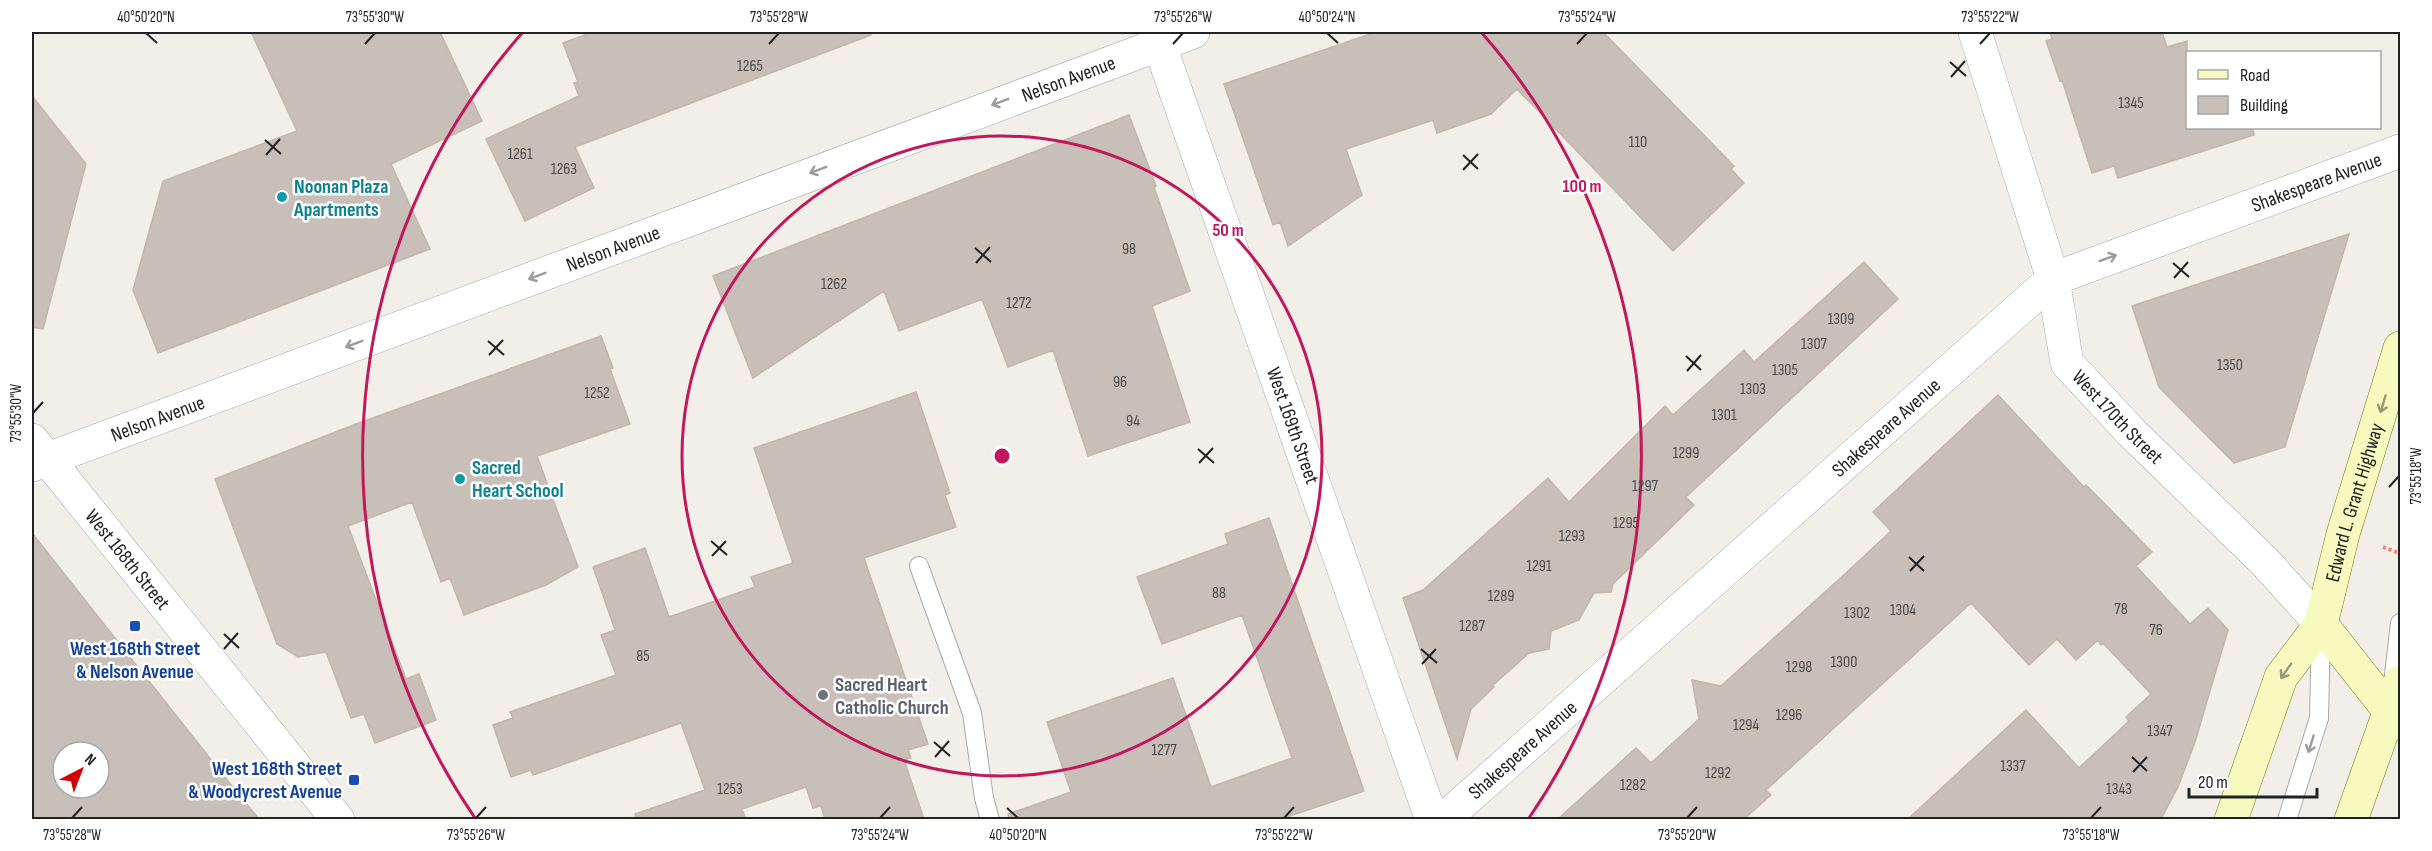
<svg xmlns="http://www.w3.org/2000/svg" width="2432" height="851" font-family="'Sofia Sans Condensed',sans-serif">
	<style>
		.building { fill: #c7bfb8; stroke: #c4b6ab; stroke-width: 1.5; fill-rule: evenodd }
		.lines { fill: none; stroke-linecap: round; stroke-linejoin: round }
		.lane-casing { stroke: #a9a9a9; stroke-width: 20 }
		.street-casing { stroke: #a9a9a9; stroke-width: 34 }
		.secondary-casing { stroke: #707d05; stroke-width: 34 }
		.path { stroke: #fa8072; stroke-width: 4; stroke-dasharray: 3 3; stroke-linecap: butt }
		.lane { stroke: #fff; stroke-width: 18 }
		.street { stroke: #fff; stroke-width: 33 }
		.secondary { stroke: #f7fabf; stroke-width: 33 }
		.oneway { stroke: #9c9c9c }
		.oneway2 { stroke: #979978 }
		.ticks { fill: none; stroke: #222; stroke-width: 2 }
		.ring { fill: none; stroke: #c2185b; stroke-width: 3 }
		.culture-dot { fill: #0f9aa8; stroke: #fff; stroke-width: 2 }
		.transit-dot { fill: #1a4fb4; stroke: #fff; stroke-width: 2 }
		.worship-dot { fill: #6b7280; stroke: #fff; stroke-width: 2 }
		.labels { text-anchor: middle; stroke-width: 5; stroke-linejoin: round; paint-order: stroke }
		.number-label { font-size: 16px; fill: #4b4948 }
		.street-label { font-size: 20px; fill: #222; stroke: #fff }
		.culture-label { font-size: 20px; font-weight: bold; fill: #0d838f; stroke: #fff; text-anchor: start }
		.transit-label { font-size: 20px; font-weight: bold; fill: #164399; stroke: #fff }
		.worship-label { font-size: 20px; font-weight: bold; fill: #5b616d; stroke: #fff; text-anchor: start }
		.centre { fill: #c2185b; stroke: #fff; stroke-width: 3 }
		.ring-label { font-size: 18px; text-anchor: middle; font-weight: bold; fill: #c2185b; stroke: #fff; stroke-width: 5; stroke-linejoin: round; paint-order: stroke }
		.neatline { fill: none; stroke: #222; stroke-width: 2 }
		.ticks-label { font-size: 15px; text-anchor: middle; fill: #222 }
	</style>
	<rect width="100%" height="100%" fill="#f2efe9"/>
	<path class="building" d="M251,32H440L482,121L391,164L430,249L158,353L133,290L163,181L297,131Z
		M593,32H870L871,35L575,147L594,188L525,221L486,139L579,96L574,83L578,82L563,43Z
		M1376,32H1603L1734,166L1731,169L1744,183L1673,251L1517,89L1491,114L1437,133L1433,120L1346,149L1362,195L1288,246L1280,222L1273,225L1224,84Z
		M2050,32H2162L2167,47L2187,41V128H2253L2254,135L2118,178L2114,166L2092,173L2062,80L2060,81L2046,41L2052,39Z
		M32,96L86,164L43,329L32,327Z
		M1129,115L1156,186L1154,187L1190,291L1152,306L1190,422L1088,456L1053,350L1008,367L982,299L899,331L884,291L753,378L713,276Z
		M2349,234L2285,447L2234,463L2159,387L2132,306Z
		M1864,262L1898,299L1686,497L1694,505L1613,584L1611,592L1594,593L1579,620L1551,631L1549,649L1529,653L1492,686L1494,687L1471,709L1457,759L1403,598L1423,590L1548,478L1569,502L1665,406L1673,415L1744,350L1754,362Z
		M601,336L613,368L610,369L630,424L537,456L578,567L546,585L464,615L450,578L441,582L412,502L348,526L406,679L419,674L436,720L375,743L364,714L351,718L326,652L298,657L277,644L215,479L356,424Z
		M916,392L950,493L945,495L956,527L864,558L928,744L908,750L911,758L904,760L924,819H825L821,806L813,808L806,787L742,809L746,819H636L635,814L705,790L681,723L533,775L531,770L511,777L493,725L513,718L510,712L616,675L601,635L615,630L593,567L645,548L669,617L755,587L751,577L793,563L754,448Z
		M1998,395L2084,487L2086,485L2152,552L2136,566L2190,624L2208,608L2228,630L2195,742L2178,787L2161,819H1908L2026,710L2079,768L2129,721L2126,717L2151,694L2103,643L2101,645L2098,640L2076,660L2057,639L2029,665L1971,603L1766,790L1771,795L1744,819H1558L1636,748L1651,763L1699,719L1692,680L1721,686L1847,572L1891,531L1873,512Z
		M1269,518L1364,791L1281,819H1009L1008,814L1071,792L1047,722L1173,678L1211,787L1292,758L1242,615L1162,644L1137,577L1228,544L1225,534Z
		M32,533L235,790L259,819H32ZM63,752H99V788H63Z"/>
	<g class="lines">
		<g class="lane-casing">
			<path id="lane" d="M919,566L972,713L984,798L990,820
				M2392,692L2400,623
				M2287,820L2319,718L2321,628"/>
		</g>
		<g class="street-casing">
			<g id="street">
				<path id="s1" d="M1155,32L1432,820"/>
				<path id="s2" d="M1975,32L2053,279L2067,363L2131,432L2265,562L2321,624"/>
				<path id="s3" d="M32,440L338,820"/>
				<path id="s4" d="M32,465L1193,32"/>
				<path id="s5" d="M1443,820L2053,279L2400,151"/>
			</g>
		</g>
		<g class="secondary-casing">
			<g id="secondary">
				<path d="M2321,624L2399,723"/>
				<path id="s6" d="M2231,820L2281,677L2321,624L2343,534L2400,348"/>
				<path d="M2351,820L2400,682"/>
			</g>
		</g>
		<path class="path" d="M2383,547L2399,553"/>
		<use href="#lane" class="lane"/>
		<use href="#street" class="street"/>
		<use href="#secondary" class="secondary"/>
	</g>
	<defs><path id="oneway-shaft" d="M-6 0H5M1.5-3L5.5 0L1.5 3" fill="none" stroke-width="1.6" stroke-linecap="round" stroke-linejoin="round" transform="scale(1.5)"/></defs>
	<g class="oneway">
		<use href="#oneway-shaft" transform="translate(1000 102) rotate(159)"/>
		<use href="#oneway-shaft" transform="translate(818 170) rotate(159)"/>
		<use href="#oneway-shaft" transform="translate(2108 258) rotate(-20)"/>
		<use href="#oneway-shaft" transform="translate(537 276) rotate(159)"/>
		<use href="#oneway-shaft" transform="translate(354 344) rotate(159)"/>
		<use href="#oneway-shaft" transform="translate(2311 744) rotate(107)"/>
	</g>
	<g class="oneway2">
		<use href="#oneway-shaft" transform="translate(2383 404) rotate(107)"/>
		<use href="#oneway-shaft" transform="translate(2286 671) rotate(125)"/>
	</g>
	<path class="ticks" d="M146,33L157,43M1327,33L1338,43M365,44L375,33M769,44L779,33M1173,44L1183,33M1577,44L1587,33M1980,44L1990,33M1950,62L1966,76M1951,77L1965,61M265,140L281,154M266,155L280,139M1463,155L1478,169M1463,170L1478,154M975,248L991,262M976,263L990,247M2173,263L2189,277M2174,278L2188,262M488,341L504,355M489,355L503,340M1686,356L1701,370M1687,371L1701,355M33,413L43,402M1198,449L1214,463M1199,463L1213,448M2389,487L2399,476M711,541L727,555M712,556L726,541M1909,557L1924,571M1910,571L1924,556M224,634L239,648M224,649L238,633M1421,649L1437,663M1422,664L1436,649M934,742L950,756M935,757L949,741M2132,757L2147,771M2133,772L2147,757M1007,808L1018,818M72,818L82,807M476,818L486,807M880,818L890,807M1284,818L1294,807M1687,818L1697,807M2091,818L2101,807"/>
	<g class="ring">
		<circle cx="1002" cy="456" r="320"/>
		<path d="M475 818A640 640 0 0 1 523 32M1481 32A640 640 0 0 1 1529 818"/>
	</g>
	<g class="culture-dot">
		<circle cx="282" cy="197" r="6"/>
		<circle cx="460" cy="479" r="6"/>
	</g>
	<g class="transit-dot">
		<rect x="129" y="620" width="12" height="12" rx="3"/>
		<rect x="348" y="774" width="12" height="12" rx="3"/>
	</g>
	<circle class="worship-dot" cx="823" cy="695" r="6"/>
	<g class="labels">
		<g class="number-label">
			<text x="750" y="71">1265</text>
			<text x="2131" y="108">1345</text>
			<text x="1638" y="147">110</text>
			<text x="520" y="159">1261</text>
			<text x="564" y="174">1263</text>
			<text x="1129" y="254">98</text>
			<text x="834" y="289">1262</text>
			<text x="1019" y="308">1272</text>
			<text x="1841" y="324">1309</text>
			<text x="1814" y="349">1307</text>
			<text x="2230" y="370">1350</text>
			<text x="1785" y="375">1305</text>
			<text x="1120" y="387">96</text>
			<text x="1753" y="394">1303</text>
			<text x="597" y="398">1252</text>
			<text x="1724" y="420">1301</text>
			<text x="1133" y="426">94</text>
			<text x="1686" y="458">1299</text>
			<text x="1645" y="491">1297</text>
			<text x="1626" y="528">1295</text>
			<text x="1572" y="541">1293</text>
			<text x="1539" y="571">1291</text>
			<text x="1219" y="598">88</text>
			<text x="1501" y="601">1289</text>
			<text x="2121" y="614">78</text>
			<text x="1903" y="615">1304</text>
			<text x="1857" y="618">1302</text>
			<text x="1472" y="631">1287</text>
			<text x="2156" y="635">76</text>
			<text x="643" y="661">85</text>
			<text x="1844" y="667">1300</text>
			<text x="1799" y="672">1298</text>
			<text x="1789" y="720">1296</text>
			<text x="1746" y="730">1294</text>
			<text x="2160" y="736">1347</text>
			<text x="1164" y="755">1277</text>
			<text x="2013" y="771">1337</text>
			<text x="1718" y="778">1292</text>
			<text x="1633" y="790">1282</text>
			<text x="730" y="794">1253</text>
			<text x="2119" y="794">1343</text>
		</g>
		<g class="street-label">
			<text dy="7" stroke="none"><textPath href="#s4" startOffset="1106">Nelson Avenue</textPath></text>
			<text dy="7" stroke="none"><textPath href="#s5" startOffset="1096">Shakespeare Avenue</textPath></text>
			<text dy="7" stroke="none"><textPath href="#s4" startOffset="620">Nelson Avenue</textPath></text>
			<text dy="7" stroke="none"><textPath href="#s2" startOffset="418">West 170th Street</textPath></text>
			<text dy="7" stroke="none"><textPath href="#s4" startOffset="134">Nelson Avenue</textPath></text>
			<text dy="7" stroke="none"><textPath href="#s1" startOffset="417">West 169th Street</textPath></text>
			<text dy="7" stroke="none"><textPath href="#s5" startOffset="592">Shakespeare Avenue</textPath></text>
			<text dy="7" stroke="none"><textPath href="#s6" startOffset="344">Edward L. Grant Highway</textPath></text>
			<text dy="7" stroke="none"><textPath href="#s3" startOffset="153">West 168th Street</textPath></text>
			<text dy="7" stroke="none"><textPath href="#s5" startOffset="106">Shakespeare Avenue</textPath></text>
		</g>
		<g class="culture-label">
			<text x="294" y="193">Noonan Plaza<tspan x="294" dy="23">Apartments</tspan></text>
			<text x="472" y="474">Sacred<tspan x="472" dy="23">Heart School</tspan></text>
		</g>
		<g class="transit-label">
			<text x="135" y="655">West 168th Street<tspan x="135" dy="23">&amp; Nelson Avenue</tspan></text>
			<text x="342" y="775" text-anchor="end">West 168th Street<tspan x="342" dy="23">&amp; Woodycrest Avenue</tspan></text>
		</g>
		<g class="worship-label">
			<text x="835" y="691">Sacred Heart<tspan x="835" dy="23">Catholic Church</tspan></text>
		</g>
	</g>
	<circle cx="1002" cy="456" r="9" class="centre"/>
	<g class="ring-label">
		<text x="1582" y="192">100 m</text>
		<text x="1228" y="236">50 m</text>
	</g>
	<rect width="2432" height="851" fill="none" stroke="#ffffff" stroke-width="66"/>
	<rect x="2186" y="51" width="195" height="78" fill="#ffffff" stroke="#a7a7a7" stroke-width="1.5"/>
	<rect x="2198" y="70" width="30" height="9" fill="#f7fabf" stroke="#a7a7a7" stroke-width="1.5"/>
	<text x="2240" y="81" font-size="18" fill="#222222">Road</text>
	<rect x="2198" y="96" width="30" height="18" fill="#c7bfb8" stroke="#a7a7a7" stroke-width="1.5"/>
	<text x="2240" y="111" font-size="18" fill="#222222">Building</text>
	<g transform="translate(81 770) rotate(42)"><circle r="28" fill="#ffffff" stroke="#a7a7a7" stroke-width="1.5"/>
	<path d="M0-4.5L10 22L0 15L-10 22Z" fill="#d40000"/>
	<text y="-9" font-size="16" font-weight="bold" text-anchor="middle" fill="#222222">N</text>
	</g>
	<path d="M2189 788v9h128v-9" fill="none" stroke="#222222" stroke-width="3"/>
	<text x="2198" y="788" font-size="18" fill="#222222" stroke="#ffffff" stroke-width="4.5" paint-order="stroke">20 m</text>
	<rect x="33" y="33" width="2366" height="785" class="neatline"/>
	<g class="ticks-label">
		<text x="146" y="22">40°50'20"N</text>
		<text x="375" y="22">73°55'30"W</text>
		<text x="779" y="22">73°55'28"W</text>
		<text x="1183" y="22">73°55'26"W</text>
		<text x="1327" y="22">40°50'24"N</text>
		<text x="1587" y="22">73°55'24"W</text>
		<text x="1990" y="22">73°55'22"W</text>
		<text transform="translate(16 413) rotate(-90)" y="5">73°55'30"W</text>
		<text transform="translate(2416 476) rotate(-90)" y="5">73°55'18"W</text>
		<text x="72" y="840">73°55'28"W</text>
		<text x="476" y="840">73°55'26"W</text>
		<text x="880" y="840">73°55'24"W</text>
		<text x="1018" y="840">40°50'20"N</text>
		<text x="1284" y="840">73°55'22"W</text>
		<text x="1687" y="840">73°55'20"W</text>
		<text x="2091" y="840">73°55'18"W</text>
	</g>
</svg>
